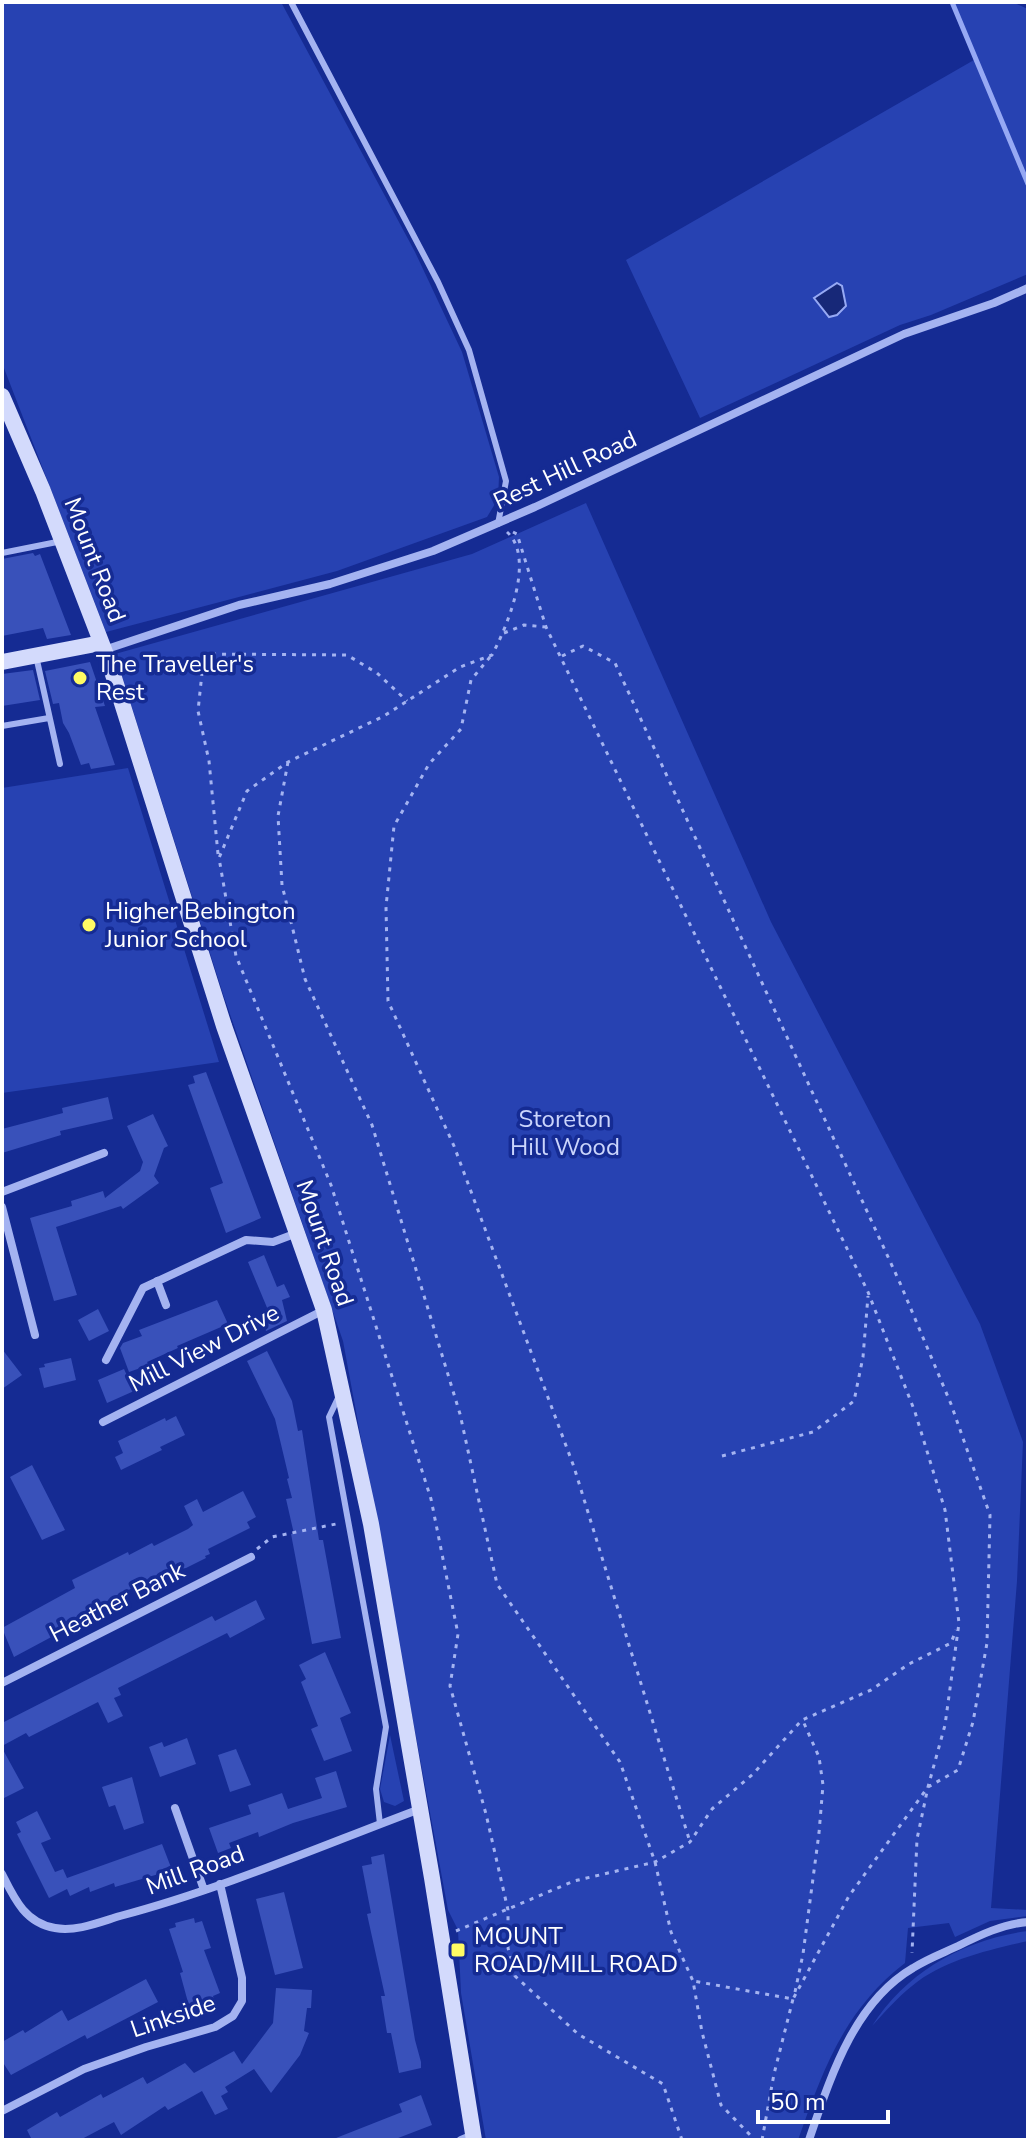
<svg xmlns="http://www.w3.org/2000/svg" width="1030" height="2142" font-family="'Nunito Sans',sans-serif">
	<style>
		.green { fill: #2742b2 }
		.water { fill: #172878; stroke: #96a9f4; stroke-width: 2 }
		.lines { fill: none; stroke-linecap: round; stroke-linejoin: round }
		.stream { stroke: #96a9f4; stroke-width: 5 }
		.building { fill: #3951ba }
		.path { stroke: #a4b3f1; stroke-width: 3; stroke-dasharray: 4 6; stroke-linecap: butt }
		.lane { stroke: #a4b3f1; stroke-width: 6 }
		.street { stroke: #a4b3f1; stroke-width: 8 }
		.secondary { stroke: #d3dafc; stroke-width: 16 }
		.poi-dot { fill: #fffb64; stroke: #152b93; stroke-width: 3 }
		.labels { text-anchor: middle; stroke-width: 7; stroke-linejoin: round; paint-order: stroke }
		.street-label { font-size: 24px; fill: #fff; stroke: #152b93 }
		.poi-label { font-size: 24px; fill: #fff; stroke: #152b93; text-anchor: start }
		.park-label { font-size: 24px; fill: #cbd5fc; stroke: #152b93 }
	</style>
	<rect width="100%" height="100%" fill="#152b93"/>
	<path class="green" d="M2,2H281L415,252L462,352L499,477L498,499L487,517L337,571L106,632L2,363Z
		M952,2H1012L1028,9V274L931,315L900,325L700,418L626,260L974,60Z
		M586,503L771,922L980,1324L1023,1442L1017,1581L991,1908L1028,1910V1916L990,1921L955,1937L949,1923L908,1928L905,1963C844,2010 823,2070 798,2140H486L461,1993L458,1930L448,1910L343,1341L223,994L115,654L472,554Z
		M128,768L219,1062L2,1093V788Z
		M390,1735L404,1801L395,1806L384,1802L380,1789Z
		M1028,1931V1941C989,1950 943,1960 912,1986C897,1998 885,2012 872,2026C906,1972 965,1939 1028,1931Z"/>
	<path class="water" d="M837,283L842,286L846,306L837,315L829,317L814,298Z"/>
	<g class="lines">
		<path class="stream" d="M952,2L1028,184"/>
	</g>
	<path class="building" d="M33,553L35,556L40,554L71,635L47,639L43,628L2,636V559Z
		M90,662L105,706L95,707L115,765L91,769L89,763L81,765L69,733L63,723L59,703L53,704L45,671Z
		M33,670L40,700L2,706V674Z
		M206,1072L261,1218L226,1233L210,1188L223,1183L188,1085L195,1083L193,1076Z
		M108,1097L113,1119L60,1131L61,1135L2,1153V1129L63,1113L62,1108Z
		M153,1114L168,1146L164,1148L154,1176L159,1183L123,1209L121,1206L56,1227L77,1295L54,1301L30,1218L72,1206L71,1201L103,1191L105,1198L140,1171L143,1162L127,1126Z
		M264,1255L277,1287L284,1284L290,1297L282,1300L287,1321L266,1331L261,1312L268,1310L248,1262Z
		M217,1300L228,1324L177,1346L178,1348L147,1362L149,1365L129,1372L120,1348L123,1343L142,1336L139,1330Z
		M98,1309L109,1331L89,1341L78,1320Z
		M2,1349L22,1375L2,1389Z
		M267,1351L292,1401L298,1431L302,1430L319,1540H323L341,1638L312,1644L291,1534H294L286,1499L292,1498L287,1479L289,1478L275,1419L247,1361Z
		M71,1358L76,1380L44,1388L39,1368L45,1367L44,1364Z
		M124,1369L134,1391L107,1403L98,1380Z
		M176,1416L185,1435L160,1447L162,1450L121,1470L115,1457L123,1453L118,1441L165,1418L166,1421Z
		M32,1465L65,1530L42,1540L10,1477Z
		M243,1491L256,1517L247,1522L250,1528L208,1549L210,1554L205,1556L206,1558L186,1568L180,1569L177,1565L82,1614L85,1619L14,1657L2,1628L75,1588L72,1580L128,1552L129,1555L152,1543L154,1546L188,1529L193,1525L184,1506L197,1499L203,1512Z
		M256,1600L265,1619L230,1638L227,1633L118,1688L121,1695L114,1698L123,1716L108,1723L98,1702L29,1737L26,1733L2,1746V1723L212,1616L215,1621Z
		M325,1652L351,1713L340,1718L352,1751L324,1761L311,1729L318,1726L301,1682L306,1679L299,1665Z
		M187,1738L196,1764L160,1777L149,1747L162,1742L164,1747Z
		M2,1748L24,1788L2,1799Z
		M236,1749L251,1785L230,1792L218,1755Z
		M336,1771L347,1807L293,1823L259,1837L258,1832L229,1843L231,1848L218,1853L209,1828L251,1814L248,1805L282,1793L288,1809L322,1798L315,1778Z
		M132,1777L144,1823L124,1830L115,1805L109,1807L102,1787Z
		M37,1811L51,1839L41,1843L55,1872L63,1869L67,1878L162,1844L172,1870L115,1887L114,1883L90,1892L89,1887L70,1896L67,1889L49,1898L17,1834L21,1832L16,1822Z
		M384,1854L415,2040L421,2062V2068L399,2073L391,2033H387L381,1996H385L367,1914L371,1913L362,1866L372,1864L371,1857Z
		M284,1892L303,1968L275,1975L256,1899Z
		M194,1918L195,1923L202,1921L211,1948L204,1950L220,1993L213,1996L214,1999L189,2006L180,1973L183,1972L169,1929L176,1927L175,1923Z
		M146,1979L158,2002L87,2039L85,2035L11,2075L2,2061V2042L23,2030L25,2033L62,2010L68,2021Z
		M276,1988L312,1990L311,2008H307L304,2031L309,2033L300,2055L271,2093L254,2069L225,2087L228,2092L221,2096L228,2109L215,2115L202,2091L168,2110L165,2106L121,2135L114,2122L80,2140H32L27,2130L57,2112L60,2117L101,2094L103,2098L143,2077L147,2084L185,2063L194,2073L234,2051L242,2064L273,2023Z
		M421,2095L432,2125L393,2140H331L402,2112L399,2104Z"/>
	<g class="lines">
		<path class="path" d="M507,532C536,558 507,627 492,655L460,667L384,716L288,762L247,791L219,858L236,956L331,1185L431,1499L458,1634L450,1686L486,1814L508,1910V1948L515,1976L578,2034L663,2084L682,2140
			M513,532L517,534L546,627L868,1292L915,1412L945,1510L959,1623L945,1725L928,1787L917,1839L912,1953
			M504,633L524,625L546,627
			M562,656L583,646L615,663L900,1283L951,1404L990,1515L987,1643L973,1722L958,1770L928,1787L849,1896L793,1999L693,1981
			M490,657L471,680L461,729L429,764L394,826L386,907L388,1001L454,1146L574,1467L690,1842
			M288,762L278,816L282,885L305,979L372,1125L460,1414L497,1584L620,1762L655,1862L671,1932L693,1981L702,2032L721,2105L755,2140
			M218,854L209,761L198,711L204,654L347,655L377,673L407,701
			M722,1456L813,1432L854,1401L863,1357L868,1296
			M257,1549L272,1537L336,1524
			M456,1931L574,1881L655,1862L690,1842L712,1809L753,1774L802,1720L871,1690L909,1664L951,1643L956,1630
			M795,1992L803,1954L819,1833L823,1785L819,1757L803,1721
			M762,2140L774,2074L793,1999"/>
		<path class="lane" d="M291,2L438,282L469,350L506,481L498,524
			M2,553L62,541
			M36,656L60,764
			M2,726L49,718
			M339,1396L329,1417L386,1727L376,1789L380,1824"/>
		<path class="street" d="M104,650L239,605L330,584L433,551L535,507L904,334L994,303L1028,288
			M2,1192L104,1153
			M2,1207L35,1335
			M157,1281L166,1305
			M106,1360L143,1288L246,1240L273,1242L297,1233
			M103,1422L324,1310
			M2,1683L251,1557
			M175,1808L204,1890
			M2,1874C14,1898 25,1923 55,1928C76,1932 100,1922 120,1916C222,1889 321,1846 420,1809
			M2,2111L84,2069L146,2047L215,2027L233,2016L242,2001V1978L220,1884
			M461,2140L473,2135
			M809,2140C830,2079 853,2003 913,1968C927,1959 943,1953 958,1946C980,1935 1003,1924 1028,1922"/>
		<path class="secondary" d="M2,396L43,491L110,665L224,1026L324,1310L371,1524L432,1878L474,2140
			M2,662L101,643"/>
	</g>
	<g class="poi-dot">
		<circle cx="80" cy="678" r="8"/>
		<circle cx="89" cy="925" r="8"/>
		<rect x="450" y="1942" width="16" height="16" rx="4"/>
	</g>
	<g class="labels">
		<g class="street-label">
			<text transform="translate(565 470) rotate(-25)" y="8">Rest Hill Road</text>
			<text transform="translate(95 560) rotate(69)" y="8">Mount Road</text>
			<text transform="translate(325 1243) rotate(71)" y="8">Mount Road</text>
			<text transform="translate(204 1348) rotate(-27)" y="8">Mill View Drive</text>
			<text transform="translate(117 1602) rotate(-27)" y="8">Heather Bank</text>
			<text transform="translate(195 1870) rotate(-20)" y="8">Mill Road</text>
			<text transform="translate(173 2016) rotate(-19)" y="8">Linkside</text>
		</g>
		<g class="poi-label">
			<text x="96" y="672">The Traveller's<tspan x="96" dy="28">Rest</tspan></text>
			<text x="105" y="919">Higher Bebington<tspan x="105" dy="28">Junior School</tspan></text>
			<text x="474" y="1944">MOUNT<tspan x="474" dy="28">ROAD/MILL ROAD</tspan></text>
		</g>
		<g class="park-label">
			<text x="565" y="1127">Storeton<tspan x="565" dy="28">Hill Wood</tspan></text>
		</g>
	</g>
	<rect width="1030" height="2142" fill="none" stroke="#ffffff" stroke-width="8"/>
	<path d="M758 2110v12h130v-12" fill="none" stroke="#ffffff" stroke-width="4"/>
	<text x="770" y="2110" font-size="24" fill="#ffffff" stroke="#152b93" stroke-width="6" paint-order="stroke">50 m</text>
</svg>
